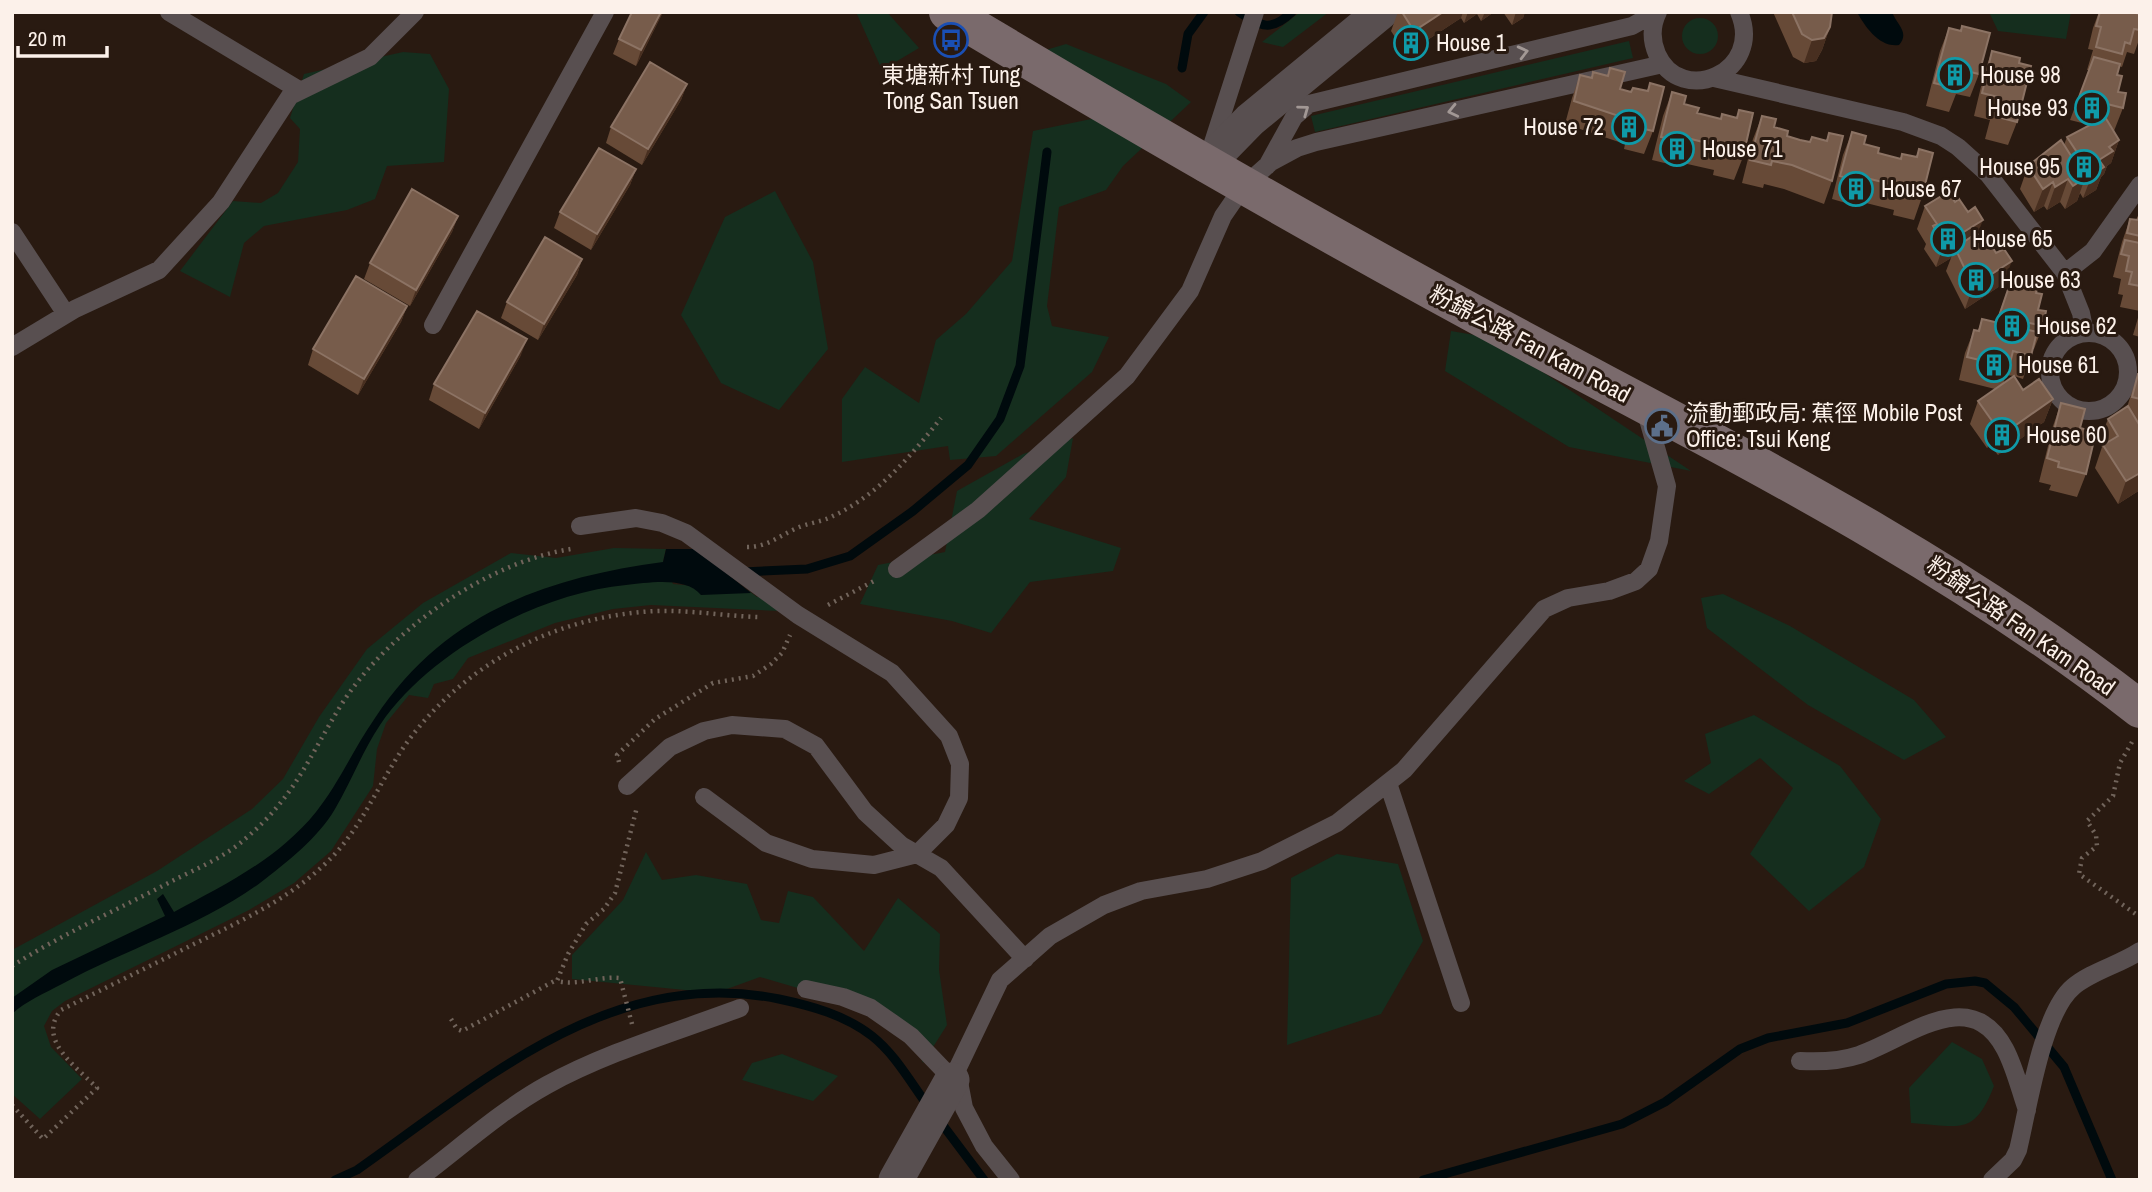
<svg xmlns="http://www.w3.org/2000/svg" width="2152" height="1192" font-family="'Archivo Narrow','Noto Sans TC',sans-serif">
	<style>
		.green { fill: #152e1e }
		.water { fill: #000a0d }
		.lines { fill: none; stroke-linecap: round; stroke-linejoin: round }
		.stream { stroke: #000a0d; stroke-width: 9 }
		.path { stroke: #71645b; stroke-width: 4.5; stroke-dasharray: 2 5; stroke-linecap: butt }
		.service { stroke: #584f50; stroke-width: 18 }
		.minor { stroke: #584f50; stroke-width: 35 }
		.secondary { stroke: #7a6a6c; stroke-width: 38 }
		.wall { fill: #674a37; fill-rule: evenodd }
		.shaded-wall { fill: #482f20 }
		.building { fill: #775c4b; stroke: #8c7364; stroke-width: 2 }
		.oneway { stroke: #a29895 }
		.labels { text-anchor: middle; stroke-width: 6; stroke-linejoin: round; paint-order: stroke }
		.poi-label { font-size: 23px; fill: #fcf1ea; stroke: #291a11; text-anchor: start }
		.street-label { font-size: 23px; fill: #fcf1ea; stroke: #291a11 }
	</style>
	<rect width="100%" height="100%" fill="#291a11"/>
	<path class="green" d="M856,12H887L919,48L882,70Z
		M1300,12H1329L1283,47L1262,42Z
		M1989,12H2071L2066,39L1998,31Z
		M1682 36a18 18 0 1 1 36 0a18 18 0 1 1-36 0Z
		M1629,41L1633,58L1315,132L1311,116Z
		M1066,44L1166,84L1191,102L1123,166L1106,190L1059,207L1047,306L1052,326L1109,337L1092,372L996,456L950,460L948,446L842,462V399L865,367L919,403L936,340L966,314L1012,261L1033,131L1101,117L1029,55Z
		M403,52L430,54L449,89L444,162L387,166L375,199L347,210L264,226L244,243L230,297L180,271L233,201L261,203L278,193L298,162L300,129L290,118L304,74Z
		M775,191L813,262L828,349L779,410L721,383L681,315L725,217Z
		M1451,331L1492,338L1691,471L1569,447L1445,371Z
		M1073,438L1066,477L1029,519L1121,548L1113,571L1030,582L991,633L952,621L860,604L878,565L945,552L957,491L1023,454Z
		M614,548L666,549L663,562L673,584L749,591L757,597L770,596L780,611L651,605L613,609L555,623L468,658L453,679L434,684L428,698L409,695L386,723L377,749L373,786L331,851L294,883L249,910L65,1001L52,1011L44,1026L51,1047L82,1079L40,1119L12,1094V950L157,871L252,809L283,779L319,717L367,649L423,603L511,553L556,558Z
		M1723,594L1790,626L1914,700L1946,737L1904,760L1808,705L1707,628L1701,598Z
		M1754,715L1840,766L1881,819L1864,867L1809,911L1750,854L1793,788L1760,758L1709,794L1684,781L1711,763L1705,734Z
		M646,852L662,880L696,875L747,884L761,920L779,923L788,891L813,897L864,951L898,898L940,934L939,970L947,1025L923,1063L913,1039L842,1001L760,977L716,993L572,979V955L623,900Z
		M1337,854L1398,864L1423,941L1381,1014L1287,1045L1291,878Z
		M1952,1042L1982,1059L1994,1086C1974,1137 1960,1126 1911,1123L1909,1088Z
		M782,1054L838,1076L813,1101L742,1080L752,1063Z"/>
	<path class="water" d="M1857,12H1892C1897,25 1910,32 1899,45C1880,48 1865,27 1857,12Z
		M666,549H697L751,593L701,595C685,576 648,583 626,585C539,593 429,652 380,725C362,752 351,782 335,809C318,838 286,863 260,883C199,927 127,949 62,984C45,993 26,1001 12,1014V998L52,970L165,916L157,899L163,894L174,912C226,884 278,859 316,812C339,783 354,748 375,718C444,614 544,578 663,562Z"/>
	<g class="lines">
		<path class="stream" d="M1239,12C1262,27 1271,32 1292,12
			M1182,68L1188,34L1204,12
			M743,572L807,569L850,556L913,511L968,465L1000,419L1020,366L1047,152
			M939,1120L984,1180
			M335,1180L357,1170C484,1081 611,965 779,999C812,1006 845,1015 872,1036C895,1054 911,1083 928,1106
			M1423,1180L1622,1124L1665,1102L1740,1049L1768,1038L1847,1023L1946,984L1975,981L1985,983L2014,1007L2064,1067L2112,1180"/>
		<path class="path" d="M747,547C767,547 779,536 797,528C808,523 822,522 833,516C878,495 911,456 941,418
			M828,605L876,580
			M2132,742L2120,763L2113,796L2087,821L2096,835L2097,846L2082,858L2079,874L2140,917
			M619,762L617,755L655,719L713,683L753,676L771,664L782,653L790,635
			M12,966C62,934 119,909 172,881C196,869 225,857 245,839C296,796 309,756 343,702C389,631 487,562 571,549
			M451,1019L457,1029L462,1031L558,979
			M632,1024L620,978C598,976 579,986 557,981L568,954L586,924L604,909L615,893L637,807
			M12,1105L43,1139L97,1088C77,1067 36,1040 61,1010C105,988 150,966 194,944C241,921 287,900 325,864C363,829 380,778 411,737C470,660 560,615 657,611C691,610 725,616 758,617"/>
		<path class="service" d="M169,12L299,90
			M1658,12C1651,26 1651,40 1657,54C1681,108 1765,72 1739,12
			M1714,78L1903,122L1941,136L1958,147L1988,174L2065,273L2081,313L2085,333
			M1210,152L1255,12
			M1267,166L1294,117L1309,104L1632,26L1657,12
			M12,232L66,314
			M2065,273L2093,251L2140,185
			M433,325L605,12
			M2050 372a39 39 0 1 1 78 0a39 39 0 1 1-78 0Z
			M12,347L75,309L159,270L221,202L290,96L370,57L415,12
			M580,526L636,518L662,523L686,533L798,615L892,673L949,736L960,764L959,798L946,825L917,854L874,865L812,859L766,843L704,797
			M897,569L978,510L1127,376L1190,291L1223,216L1243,187L1271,162L1297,148L1316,142L1663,64
			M1388,783L1461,1003
			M627,786L670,747L704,731L732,725L785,729L816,746L865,812L901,845L941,868L1025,959
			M806,989L843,997L871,1008L911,1036L960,1087L964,1108L984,1146L1011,1180
			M1800,1061C1819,1062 1841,1061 1859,1055C1908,1038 1970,983 2005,1049C2015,1068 2020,1090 2027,1110
			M952,1080L1000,980L1050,936L1104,905L1141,891L1207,879L1262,861L1337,823L1404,770L1544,609L1568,598L1609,591L1636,581L1649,569L1659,541L1667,486L1645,409
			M417,1180C460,1148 500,1111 547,1085C607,1052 676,1032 740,1008
			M1992,1180L2013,1160L2018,1150C2028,1109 2042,1013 2073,987C2092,971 2119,965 2140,951"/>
		<path class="minor" d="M1206,165L1250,120L1381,12
			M896,1180L952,1080"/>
		<path class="secondary" d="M948,12C1137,125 1327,235 1521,339C1736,454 1946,558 2140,709"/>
	</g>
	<path class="wall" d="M663,12L636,66L613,54L619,39Z
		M1398,12H1494L1481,21L1477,14L1464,23L1461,18L1406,54L1391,31Z
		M1503,12H1525L1523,18L1512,25Z
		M1773,12H1832L1830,27L1822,50L1816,61L1804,63L1793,57Z
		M2099,12H2140V37L2134,54L2127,52L2122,67L2119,66L2117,75L2118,92L2123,108L2114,131H2113L2119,140L2111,163L2107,166L2104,174L2101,177L2096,190L2083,198L2080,193L2077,201L2065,209L2060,202L2047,210L2044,206L2034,212L2020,189L2028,166L2064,145L2067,137L2090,125L2070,120L2089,70H2087L2093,50L2088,49L2093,28Z
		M1949,28L1979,74L1970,97L1956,94L1949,112L1926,106L1940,51Z
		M1992,51L2019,63L2017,122L2008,145L1985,139L1990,120L1974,116L1984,74Z
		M1610,68L1620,89L1631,92L1647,91L1650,83L1653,131L1644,154L1624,149L1625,144L1565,124L1572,98L1580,75L1591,78L1593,72L1607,76Z
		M687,84L681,100L642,165L606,143L611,127Z
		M1672,92L1684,104L1697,113L1720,119L1722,114L1737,118L1739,110L1743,157L1734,180L1713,175L1714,170L1674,161L1673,165L1652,160L1663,116Z
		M1762,116L1774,127L1787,136L1810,142L1826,141L1829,133L1832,181L1824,204L1784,189L1764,184L1763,188L1742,183L1753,139Z
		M1852,132L1864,144L1878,153L1900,159L1916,157L1919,149L1922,197L1914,220L1893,215L1894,210L1854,200L1853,205L1832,199L1843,155Z
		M636,169L630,185L591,250L554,228L560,212Z
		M1955,202L1978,234L2003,284L1965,309L1946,271L1951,258L1936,267L1924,249L1926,244L1917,229L1925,206Z
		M2140,211V337L2133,335L2140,311L2120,307L2123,295L2118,294L2121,279L2113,277L2122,242L2130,219L2136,220Z
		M458,216L452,232L410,306L364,279L370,263Z
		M582,259L577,275L538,340L501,318L507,302Z
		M2013,275L2036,293L2038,310L2043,326L2034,349H2033L2023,379L2014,376L2023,390L2053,399L2044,422L1998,455L1990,445L1987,448L1970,424L1978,401L1995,389L1959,380L1965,353L1974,330H1978L1982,319L1996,322ZM2006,375L2014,376L2003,384Z
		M407,306L401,322L358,395L308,365L313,349Z
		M521,355L479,429L429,400L434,384Z
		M2138,374H2140V490L2118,504L2095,468L2102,447L2099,442L2108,419L2127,407Z
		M2061,403L2080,428L2086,474L2077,497L2049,490L2051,485L2039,482L2053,426Z"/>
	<path class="shaded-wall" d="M661,12H663L636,66L641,50Z
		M1443,12H1463L1461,18L1406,54L1414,31Z
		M1468,12H1478L1477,14L1464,23Z
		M1485,12H1494L1481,21Z
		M1516,12H1525L1523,18L1512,25Z
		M1830,27L1822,50L1816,61L1804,63L1812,40Z
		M687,84L681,100L642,165L648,149Z
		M2119,140L2111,163L2107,166L2104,174L2101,177L2096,190L2083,198L2092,175L2099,160L2109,147Z
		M636,169L630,185L591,250L597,234Z
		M2085,178L2077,201L2065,209L2073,186Z
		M2068,179L2060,202L2047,210L2055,187Z
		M2053,182L2044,206L2034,212L2043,189Z
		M458,216L452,232L410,306L416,290Z
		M1983,220L1974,243L1955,248L1951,258L1936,267L1944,244Z
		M582,259L577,275L538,340L544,324Z
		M2012,261L2003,284L1965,309L1973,286Z
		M407,306L401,322L358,395L364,379Z
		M527,339L521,355L479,429L485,413Z
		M2053,399L2044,422L1998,455L2006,432Z
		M1999,422L1990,445L1987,448L1995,425Z
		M2140,473V490L2118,504L2126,481Z"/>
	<path class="building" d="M632,12H661L641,50L619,39Z
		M1402,12H1443L1414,31Z
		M1792,12H1832L1830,27L1824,38L1812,40L1802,34Z
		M2100,12H2131L2140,14V30L2134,29L2130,44L2125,42L2122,54L2096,47L2101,27L2096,26Z
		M1962,26L1990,33L1979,74L1962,70L1958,89L1934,83L1949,28L1961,31Z
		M1992,51L2020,58L2019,63L2031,66L2017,122L1994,116L1998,97L1982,93Z
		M2094,57L2120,64L2117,75L2122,76L2118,92L2126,93L2123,108L2079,97Z
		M650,62L687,84L648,149L611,127Z
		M1610,68L1625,72L1620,89L1631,92L1633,88L1648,91L1650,83L1664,87L1653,131L1632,126L1634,121L1574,101L1580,75L1592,78L1593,72L1608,76Z
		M1672,92L1686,96L1684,104L1699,108L1697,113L1721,119L1722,114L1737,118L1739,110L1753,113L1743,157L1722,152L1723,147L1683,137L1681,142L1661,137Z
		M1762,116L1776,119L1774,127L1788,131L1787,136L1800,140L1810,142L1812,137L1827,141L1829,133L1843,136L1832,181L1792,165L1772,161L1771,165L1750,160Z
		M2105,117L2119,140L2109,147L2113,151L2099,160L2104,167L2092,175L2067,137Z
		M1852,132L1866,136L1864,144L1879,148L1878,153L1901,159L1902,154L1917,157L1919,149L1933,153L1922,197L1902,192L1903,187L1862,177L1861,182L1840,176Z
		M2061,140L2085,178L2073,186L2068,179L2055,187L2053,182L2043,189L2028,166Z
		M599,148L636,169L597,234L560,212Z
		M412,189L458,216L416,290L370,263Z
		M1948,192L1955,202L1959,199L1968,212L1975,207L1983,220L1944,244L1933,226L1937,224L1925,206Z
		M2140,213V236L2127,233L2130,219L2138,220Z
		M1977,233L1984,243L1988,240L1996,253L2004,249L2012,261L1973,286L1955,248Z
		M545,237L582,259L544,324L507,302Z
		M2125,240L2140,243V286L2129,284L2132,272L2126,271L2129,256L2121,254Z
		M2013,275L2039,281L2036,293L2042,294L2038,310L2046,311L2043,326L1999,316Z
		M356,276L407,306L364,379L313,349Z
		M477,311L527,339L485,413L434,384Z
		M1982,319L2037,332L2031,356L2013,351L2009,367L1967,357L1974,330L1979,331Z
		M2138,374H2140V399L2132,397Z
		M2014,376L2023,390L2039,379L2053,399L2006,432L1999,422L1995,425L1978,401Z
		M2061,403L2085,409L2080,428L2096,432L2086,474L2058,467L2059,462L2047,458Z
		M2128,406L2140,426V473L2126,481L2103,445L2118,436L2108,419Z"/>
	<defs><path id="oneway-chevron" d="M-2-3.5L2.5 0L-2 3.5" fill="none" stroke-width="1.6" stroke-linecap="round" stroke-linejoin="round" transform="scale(1.75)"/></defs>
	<g class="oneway">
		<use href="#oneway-chevron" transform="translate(1523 52) rotate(-14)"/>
		<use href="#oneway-chevron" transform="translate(1304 110) rotate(-36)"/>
		<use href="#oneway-chevron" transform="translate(1453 111) rotate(167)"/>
	</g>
	<defs>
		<g id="bus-ring" transform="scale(1.75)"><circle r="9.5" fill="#291a11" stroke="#1a4fb4" stroke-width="1.5"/><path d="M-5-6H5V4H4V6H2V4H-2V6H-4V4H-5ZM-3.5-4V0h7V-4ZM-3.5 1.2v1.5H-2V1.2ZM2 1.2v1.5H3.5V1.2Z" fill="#1a4fb4"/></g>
		<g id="building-ring" transform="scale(1.75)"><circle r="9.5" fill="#291a11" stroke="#0f9aa8" stroke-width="1.5"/><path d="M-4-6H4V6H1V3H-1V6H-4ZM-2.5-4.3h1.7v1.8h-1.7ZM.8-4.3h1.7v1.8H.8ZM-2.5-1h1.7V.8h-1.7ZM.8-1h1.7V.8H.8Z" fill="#0f9aa8"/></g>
		<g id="civic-ring" transform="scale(1.75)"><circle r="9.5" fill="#291a11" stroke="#5c6f8a" stroke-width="1.5"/><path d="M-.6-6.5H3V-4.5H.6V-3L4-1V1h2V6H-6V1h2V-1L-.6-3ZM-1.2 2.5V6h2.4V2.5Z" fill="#5c6f8a"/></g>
	</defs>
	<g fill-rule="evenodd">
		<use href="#bus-ring" x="951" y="40"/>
		<use href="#building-ring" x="1411" y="43"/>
		<use href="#building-ring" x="1955" y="75"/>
		<use href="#building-ring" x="2092" y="108"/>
		<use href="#building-ring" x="1629" y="127"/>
		<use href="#building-ring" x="1677" y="149"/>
		<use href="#building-ring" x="2084" y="167"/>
		<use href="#building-ring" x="1856" y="189"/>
		<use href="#building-ring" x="1948" y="239"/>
		<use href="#building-ring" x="1976" y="280"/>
		<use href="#building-ring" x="2012" y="326"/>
		<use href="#building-ring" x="1994" y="365"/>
		<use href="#civic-ring" x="1662" y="426"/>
		<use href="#building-ring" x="2002" y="435"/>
	</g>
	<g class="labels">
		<g class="poi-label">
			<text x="1436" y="51">House 1</text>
			<text x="951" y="83" text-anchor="middle">東塘新村 Tung<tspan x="951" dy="26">Tong San Tsuen</tspan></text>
			<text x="1980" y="83">House 98</text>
			<text x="2068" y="116" text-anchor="end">House 93</text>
			<text x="1604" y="135" text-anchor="end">House 72</text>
			<text x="1702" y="157">House 71</text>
			<text x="2060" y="175" text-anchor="end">House 95</text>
			<text x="1881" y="197">House 67</text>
			<text x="1972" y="247">House 65</text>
			<text x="2000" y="288">House 63</text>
			<text x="2036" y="334">House 62</text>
			<text x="2018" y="373">House 61</text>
			<text x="1686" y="421">流動郵政局: 蕉徑 Mobile Post<tspan x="1686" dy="26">Office: Tsui Keng</tspan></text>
			<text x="2026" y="443">House 60</text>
		</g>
		<g class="street-label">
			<text transform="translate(1530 344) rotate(28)" y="8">粉錦公路 Fan Kam Road</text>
			<text transform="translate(2021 626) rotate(35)" y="8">粉錦公路 Fan Kam Road</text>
		</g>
	</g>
	<rect width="2152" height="1192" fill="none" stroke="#fcf1ea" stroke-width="28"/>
	<path d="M18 46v10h89v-10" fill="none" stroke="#fcf1ea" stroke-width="3.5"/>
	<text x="28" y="46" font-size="21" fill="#fcf1ea" stroke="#291a11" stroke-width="5" paint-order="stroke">20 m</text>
</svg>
